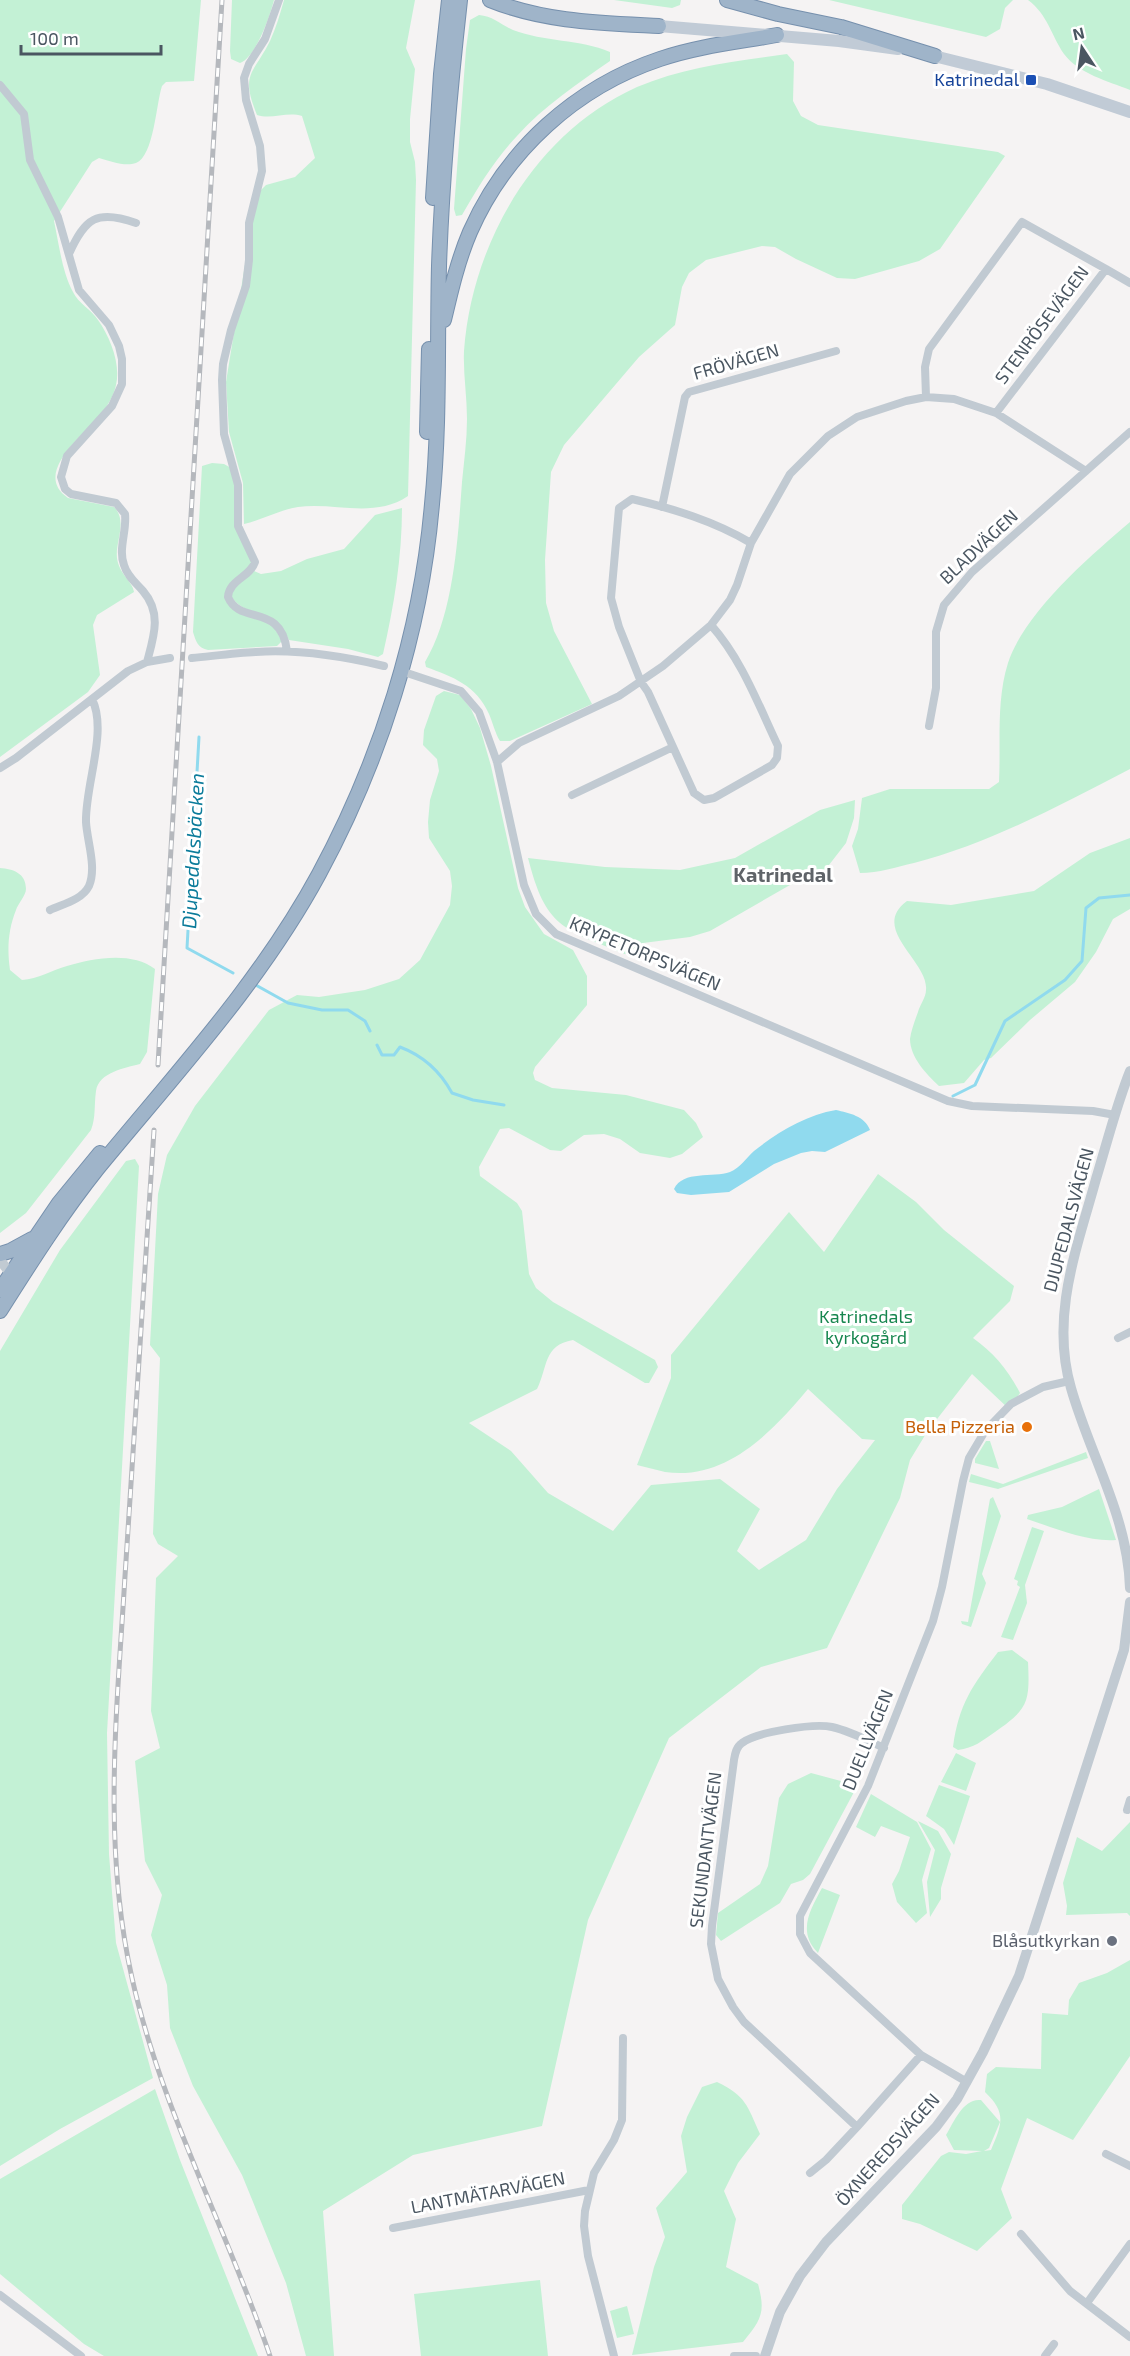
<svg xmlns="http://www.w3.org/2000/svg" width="1130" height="2356" font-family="'Exo 2',sans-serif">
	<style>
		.green { fill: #c3f1d5 }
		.water { fill: #90daee }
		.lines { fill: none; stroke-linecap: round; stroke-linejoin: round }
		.stream { stroke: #90daee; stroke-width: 3 }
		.trunk-casing { stroke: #7690ad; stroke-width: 16 }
		.minor { stroke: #c1cad2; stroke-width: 8 }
		.tertiary { stroke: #c1cad2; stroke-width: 10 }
		.secondary { stroke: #c1cbd6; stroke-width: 12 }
		.trunk { stroke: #9fb4c9; stroke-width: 14 }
		.rail-casing { stroke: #b5b8bd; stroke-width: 5 }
		.rail { stroke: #fff; stroke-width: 3; stroke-dasharray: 9; stroke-linecap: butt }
		.transit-dot { fill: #1a4fb4; stroke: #fff; stroke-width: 2 }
		.food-dot { fill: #e8710a; stroke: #fff; stroke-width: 2 }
		.worship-dot { fill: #6b7280; stroke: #fff; stroke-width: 2 }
		.labels { text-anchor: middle; stroke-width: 6; stroke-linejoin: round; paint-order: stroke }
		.transit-label { font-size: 18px; fill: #164399; stroke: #fff; text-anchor: end }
		.street-label { font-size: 18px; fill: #4a5661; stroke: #fff }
		.park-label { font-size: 18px; fill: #17864f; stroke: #fff }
		.food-label { font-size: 18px; fill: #c56008; stroke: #fff; text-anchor: end }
		.worship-label { font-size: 18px; fill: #5b616d; stroke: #fff; text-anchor: end }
		.water-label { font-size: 20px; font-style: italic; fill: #0c7c9b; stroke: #fff }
		.neighbourhood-label { font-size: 20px; font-weight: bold; fill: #5f6368; stroke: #fff }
	</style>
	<rect width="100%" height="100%" fill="#f5f3f3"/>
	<path class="green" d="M0,0H201L194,81L166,82L162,86C156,104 154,156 136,163C125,167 110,161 99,158L92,162L54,221C59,244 62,272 73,292C79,304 91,309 98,320C110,337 121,364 116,385C114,395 108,405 102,413C86,433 31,473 68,498L114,507C128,521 115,542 117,558C119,574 133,582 134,592L97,615L93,625L100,675L88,692L0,757Z
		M232,0H274C270,16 256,57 240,63L231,59L230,51Z
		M284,0H415L406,48L415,69L410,119V142L415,162L416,180L408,496C374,519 335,502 298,507C279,510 262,520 244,524L243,483L229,432L226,382L253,215L259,192L266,185L295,177L315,158L302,116C287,111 272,120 257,115C240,73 253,75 270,41C276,28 280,14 284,0Z
		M614,0H681L680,5L672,8Z
		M829,0H1013L1005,8L1000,29L986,37Z
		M1028,0H1130V90C1108,81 1079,74 1064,54C1051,35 1048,15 1028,0Z
		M479,15C493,16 501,25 513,30C544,42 580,39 610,52V61C577,84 544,106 517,136C495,159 478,187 462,215L456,216L454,209L466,49L470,20Z
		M787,54L794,62L793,101L801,116L818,125L998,152L1005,156L940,249L919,261L855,279L837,278L796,259L775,247L762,246L706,260L689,273L682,287L675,325L639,357L564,445L551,472L545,560L546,603L554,631L592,704L510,741H500C495,733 493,723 489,714C476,685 453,677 426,667L425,662C454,614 458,537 462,482C464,461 467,440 467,419C467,396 463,373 464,351C472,242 535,133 637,87C684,67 736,61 787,54Z
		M212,463L224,464L231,468L234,475L236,508L252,562L226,599L273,625L282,641L277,646L208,650C198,648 196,642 193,632L202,466Z
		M402,508C402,557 394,606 383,654L378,657L348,649L289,640C273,604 246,620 231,596L232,589L254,571L261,574L281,571L307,559L344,549L375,515Z
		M1130,522V769C1060,805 991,843 914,863C896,867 879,873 860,873L852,846L858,829L862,798L890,789H989L999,782C1001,743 996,701 1008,663C1024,613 1090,556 1130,522Z
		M444,691L460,695L471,709L480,728L491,766L518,888L525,907L544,934L573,950L587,976V1005L535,1067L533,1073L535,1080L552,1088L626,1095L684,1110L696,1123L703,1137L682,1154L670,1158L640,1153L620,1139L604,1134L584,1135L561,1151L550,1150L509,1128L500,1129L479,1167L480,1176L517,1203L522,1211L529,1274L536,1288L553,1302L655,1360L658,1367L649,1383H645L573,1340C543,1345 548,1367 537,1389L469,1423L511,1451L548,1493L613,1531L651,1485L720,1479L760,1509L737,1551L759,1570L806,1540L837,1489L875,1440L862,1439L808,1389C772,1432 726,1481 665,1472C656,1470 646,1467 637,1465L671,1378V1355L789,1212L824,1252L878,1174L916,1202L944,1230L1014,1286L1010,1301L973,1338C993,1352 1009,1371 1020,1393L1009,1409L972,1374L927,1432L910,1460L900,1498L827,1648L761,1667L669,1738L588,1920L542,2126L413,2155L323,2211L334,2356H306L286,2283L242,2175L193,2086L170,2028L167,1985L151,1935L162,1895L145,1861L135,1761L160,1748L151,1711L156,1578L178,1556L158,1544L153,1534L160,1358L150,1345L158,1194L167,1155L195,1106L269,1010L297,995L319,997L345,993L365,990L399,979L420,960L450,905L452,886L450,871L429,838L428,822L430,800L439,771L437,759L423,745L424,730L436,696Z
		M855,800L854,818L846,843L822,874L790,885L710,931L690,937L643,943L625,954C562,928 546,928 528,858L605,867L680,870L735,858L820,810Z
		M1130,838V909L1113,919L1096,952L1075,982L1030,1020L991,1058L984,1060L964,1083L939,1086C927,1075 910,1057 910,1039C911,1031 915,1020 918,1012C920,1005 926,997 926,990C929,961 869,929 907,901L951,905L1034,891L1090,853Z
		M0,868C13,869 26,873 26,889C26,895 18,904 16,910C8,930 7,949 10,970L22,980C38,979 52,970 67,966C93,958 132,951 155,969L147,1052L140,1064C125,1068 99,1072 96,1091C94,1105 96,1117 91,1130L26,1213L0,1233Z
		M135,1159L139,1166L107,1733L109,1854L116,1943L153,2078L60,2129L0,2166V1351L60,1250L126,1161Z
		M986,1441H990L999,1469L975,1463V1459Z
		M1086,1452L1088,1458L998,1489L969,1482L971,1474L1003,1484Z
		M1099,1489L1116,1540C1086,1542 1055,1528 1027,1519L1028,1515L1062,1507Z
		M993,1497L1001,1516L982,1574L986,1583L971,1627L962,1624L961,1621L968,1622L990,1499Z
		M1032,1527L1044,1531L1025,1585L1027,1603L1013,1640L1001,1637L1020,1587L1017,1585L1018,1581L1014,1579Z
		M1012,1650L1028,1662C1030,1703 1028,1709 995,1732C982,1741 974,1748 958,1750L953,1747C959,1704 972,1686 998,1652Z
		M956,1753L976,1763L966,1791L941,1782Z
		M811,1773L852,1784L854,1792L810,1874L803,1880L791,1884L780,1903L721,1941L716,1935L718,1913L760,1884L768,1866L779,1798L788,1784Z
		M939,1785L970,1796L954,1845L944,1829L926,1816Z
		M871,1794L917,1822L931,1849L922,1880L927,1913L916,1923L897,1902L892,1884L899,1871L910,1837L881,1826L875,1837L856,1827Z
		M918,1821L938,1831L951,1854L941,1888V1899L930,1917L927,1882L935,1850Z
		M1130,1822V1916L1127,1913L1066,1915L1067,1906L1063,1883L1077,1837L1102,1851Z
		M822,1888L840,1895L818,1953C797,1932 810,1910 822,1888Z
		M1130,1960V2056L1073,2140L1027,2118L1001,2189L1012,2218L977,2251L920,2224L902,2219V2205L941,2156L949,2152L966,2154L982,2151L954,2150L946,2135C954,2122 963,2098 981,2100L1000,2122L989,2148L984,2151L991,2150C1002,2124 1007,2113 985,2092L987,2074L996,2067L1041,2069L1042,2013L1068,2015L1069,2000L1079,1983L1107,1973Z
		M717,2082C746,2096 747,2105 760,2134L738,2163L724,2191L736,2219L726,2267L758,2284C766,2313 761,2320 743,2342L632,2355L654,2267L665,2237L656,2208L687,2172L681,2136L687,2117L702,2087Z
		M155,2089L180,2160L258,2356H104L84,2344L0,2274V2179Z
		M540,2280L548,2356H421L414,2294Z
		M627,2306L634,2334L617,2338L610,2311Z"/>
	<path class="water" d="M836,1110C849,1113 865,1116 870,1130L825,1152L812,1151L801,1153L774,1164L729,1192L691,1195L677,1193L674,1189C683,1170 713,1178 730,1172C740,1168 746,1158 754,1151C778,1132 806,1115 836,1110Z"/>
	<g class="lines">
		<path class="stream" d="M199,737L187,948L233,973
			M254,984L288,1003L322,1010H348L365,1021L370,1031
			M377,1045L382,1055H394L400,1047C424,1056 440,1071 452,1093L473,1100L504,1105
			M953,1096L975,1085L1005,1021L1065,980L1082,961L1086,908L1099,898L1130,895"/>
		<g class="trunk-casing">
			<path id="trunk" d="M490,0C544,22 601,23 659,26
				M727,0L778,14L841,27L935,56
				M433,198L441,74L449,0
				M444,320C451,290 458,260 470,232C506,150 576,87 660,59C698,46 738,42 777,35
				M427,432L429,349
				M0,1254L10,1251L32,1239
				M0,1290L59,1203L100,1153
				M0,1311C31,1262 62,1213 98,1168C176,1073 260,983 319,874C380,761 421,633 432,504C440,425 437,346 439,266C442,177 450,89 460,0"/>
		</g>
		<path class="minor" d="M279,0L265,39L249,64L244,78L246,100L260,146L262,171L249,223V260L246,286L231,330L223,364L222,380L224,434L238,485V526L255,562C250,577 229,580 228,597C240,626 281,602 287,651
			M0,85L24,114L30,160L58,217L79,290L109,325L119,346L122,359V384L112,406L67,456L61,477L65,489L71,494L116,503L125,514C127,531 118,549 124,565C127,576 136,583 143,591C162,613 154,636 147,662
			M69,254C85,218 97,209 136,223
			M1106,269L1130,283
			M926,397L925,367L929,349L1022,222L1106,269L996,413
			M662,507L685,397L689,392L836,351
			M711,625C742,660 758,704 778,746L777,758L772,765L714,798L704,800L694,793L648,692L641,682L619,627L611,598L619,508L632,499C674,509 714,521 751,543
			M192,658C213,656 235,653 256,652C299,649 342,656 384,666
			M407,673L461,691L479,712L497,762L524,885L536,914L556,934L948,1101L972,1106L1093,1111L1115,1115
			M929,726L936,688V632L944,605L972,572L1130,432
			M497,762L519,743L619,696L663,666L711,625L730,600L737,585L751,543L790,474L828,436L857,417L906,401L926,397L954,399L996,413L1086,471
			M0,768L16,758L128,671L147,662L170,658
			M572,795L673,747
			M50,910C63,904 82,900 89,886C97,867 87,841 86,822C85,785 108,731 92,699
			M1118,1338L1130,1332
			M1127,1810L1130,1800
			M967,2082L921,2055L810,1953L800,1934V1916L868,1786L933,1621L942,1587L963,1481L969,1458L985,1431L1011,1404L1043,1387L1069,1381
			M857,2127L744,2022L733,2007L718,1979L711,1944L712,1926L734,1760C735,1754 736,1747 742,1743C756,1732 814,1723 832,1727C850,1731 867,1740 884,1748
			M1106,2154L1130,2166
			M810,2173L826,2160L857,2127L921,2055
			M393,2228L589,2190
			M1021,2234L1070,2291L1130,2337
			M0,2295L81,2356
			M1087,2303L1130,2244
			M614,2356L588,2256L584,2226L585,2211L594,2173L614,2140L622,2120L623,2038
			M734,2356H756
			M1045,2356L1054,2344"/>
		<path class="tertiary" d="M1130,1071C1116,1106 1107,1143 1096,1179C1077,1248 1050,1316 1071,1388C1090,1455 1128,1517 1130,1588
			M0,1260L10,1273
			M765,2356L780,2312L800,2276L826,2242L936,2127L957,2099L983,2052L1019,1976L1124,1650L1130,1602"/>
		<path class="secondary" d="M659,26L839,41L898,49
			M926,54L1047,84L1130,112"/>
		<use href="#trunk" class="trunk"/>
		<g class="rail-casing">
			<path id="rail" d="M158,1065L222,0
				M154,1130C144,1278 135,1427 125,1576C117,1710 102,1845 132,1978C161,2109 227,2229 270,2356"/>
		</g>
		<use href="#rail" class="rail"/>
	</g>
	<rect class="transit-dot" x="1025" y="74" width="12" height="12" rx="3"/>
	<circle class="food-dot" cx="1027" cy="1427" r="6"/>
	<circle class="worship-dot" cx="1112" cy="1941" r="6"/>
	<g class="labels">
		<g class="transit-label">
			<text x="1019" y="86">Katrinedal</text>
		</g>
		<g class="street-label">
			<text transform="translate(1042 325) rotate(-53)" y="6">STENRÖSEVÄGEN</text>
			<text transform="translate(736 362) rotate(-16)" y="6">FRÖVÄGEN</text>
			<text transform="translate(979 547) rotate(-43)" y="6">BLADVÄGEN</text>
			<text transform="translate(645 954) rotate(23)" y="6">KRYPETORPSVÄGEN</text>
			<text transform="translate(1069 1220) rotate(-75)" y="6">DJUPEDALSVÄGEN</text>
			<text transform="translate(868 1740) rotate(-68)" y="6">DUELLVÄGEN</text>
			<text transform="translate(706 1850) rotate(-83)" y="6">SEKUNDANTVÄGEN</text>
			<text transform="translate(888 2150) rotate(-48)" y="6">ÖXNEREDSVÄGEN</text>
			<text transform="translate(488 2193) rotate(-11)" y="6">LANTMÄTARVÄGEN</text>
		</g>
		<g class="park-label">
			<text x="866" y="1323">Katrinedals<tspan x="866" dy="21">kyrkogård</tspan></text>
		</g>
		<g class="food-label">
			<text x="1015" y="1433">Bella Pizzeria</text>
		</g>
		<g class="worship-label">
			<text x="1100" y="1947">Blåsutkyrkan</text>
		</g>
		<g class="water-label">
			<text transform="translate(193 851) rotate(-87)" y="7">Djupedalsbäcken</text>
		</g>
		<g class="neighbourhood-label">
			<text x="783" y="882">Katrinedal</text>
		</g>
	</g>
	<g transform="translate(1082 48) rotate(347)" stroke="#ffffff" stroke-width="4.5" paint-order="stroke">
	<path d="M0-4.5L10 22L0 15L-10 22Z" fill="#4a5661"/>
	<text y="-9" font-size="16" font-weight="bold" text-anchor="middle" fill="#4a5661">N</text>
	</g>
	<path d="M21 45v9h140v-9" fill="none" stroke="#4a5661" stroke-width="3"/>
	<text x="30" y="45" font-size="18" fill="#4a5661" stroke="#ffffff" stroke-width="4.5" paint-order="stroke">100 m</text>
</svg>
